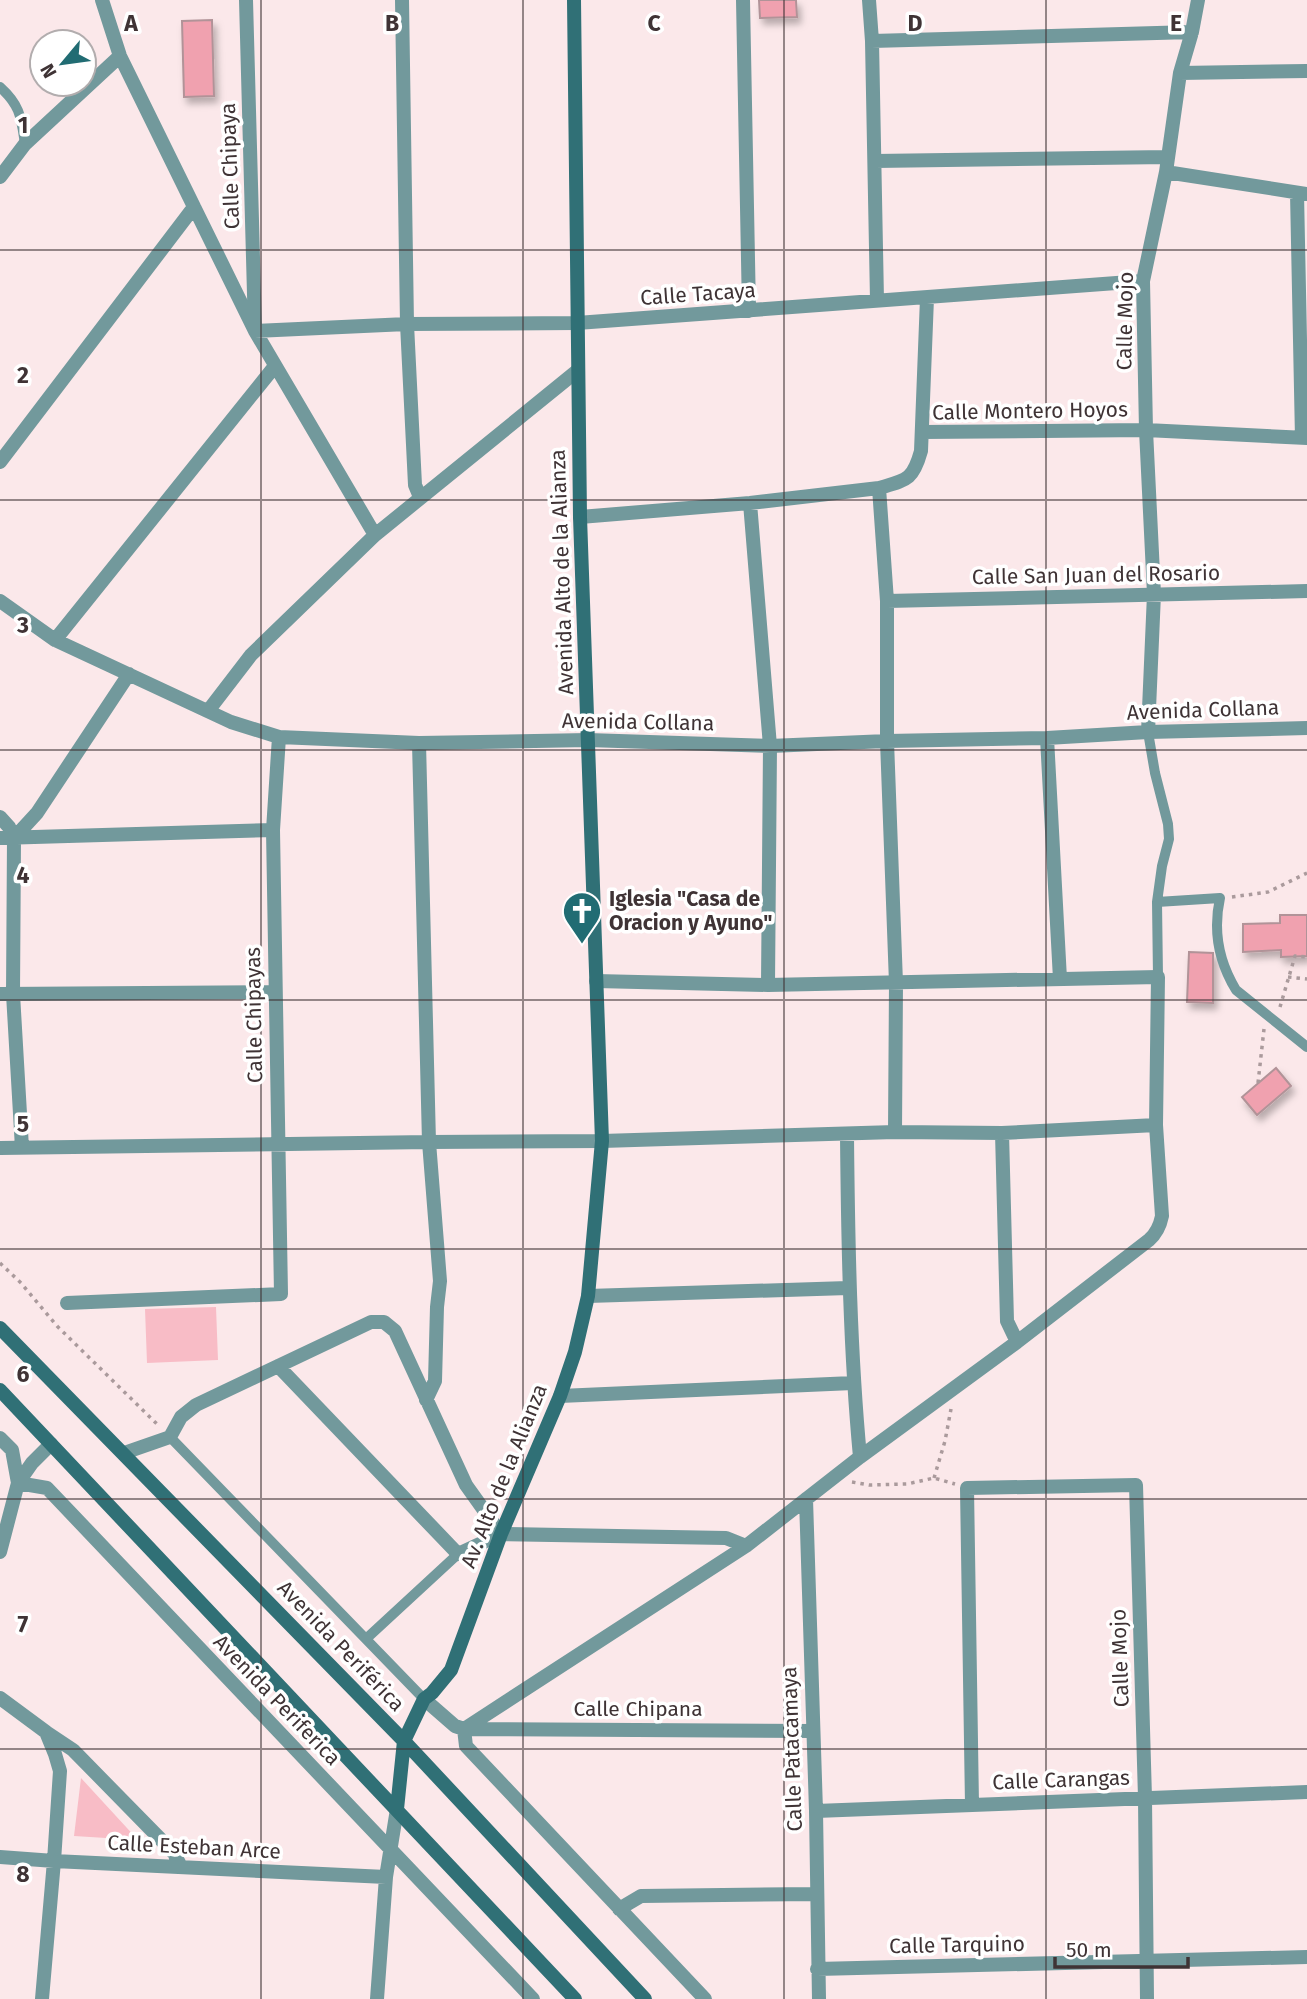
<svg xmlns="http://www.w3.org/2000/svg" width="1307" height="1999" font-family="'Fira Sans',sans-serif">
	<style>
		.green { fill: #f8bcc6 }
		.building { fill: #f0a1af; stroke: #b19398; stroke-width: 2; filter: url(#shadow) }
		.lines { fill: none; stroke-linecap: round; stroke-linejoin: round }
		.path { stroke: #aa9a9c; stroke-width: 3.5; stroke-dasharray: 3.5 5; stroke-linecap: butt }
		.lane { stroke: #72999c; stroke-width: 10 }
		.street { stroke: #72999c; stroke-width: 14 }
		.secondary { stroke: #307076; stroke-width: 14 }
		.grid { fill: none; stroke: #3f3335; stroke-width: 2; stroke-opacity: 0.55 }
		.labels { text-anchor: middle; stroke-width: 7; stroke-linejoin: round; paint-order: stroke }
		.street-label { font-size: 21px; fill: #3f3335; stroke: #fff }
		.poi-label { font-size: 21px; font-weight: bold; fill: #3f3335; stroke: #fff; text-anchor: start }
		.grid-label { font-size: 23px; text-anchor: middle; font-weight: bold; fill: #3f3335; stroke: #fff; stroke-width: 7; stroke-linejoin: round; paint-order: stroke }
	</style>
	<defs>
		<filter id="shadow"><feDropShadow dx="3.5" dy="6" stdDeviation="3.5" flood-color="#0004"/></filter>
	</defs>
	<rect width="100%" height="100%" fill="#fbe8ea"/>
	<path class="green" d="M216,1307L218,1360L147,1363L145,1309Z
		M81,1778L138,1840L74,1836Z"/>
	<path class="building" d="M759,0H796L797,17L760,18Z
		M212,20L214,96L184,97L182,21Z
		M1280,915H1307V956L1281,957V950L1243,952V924L1280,923Z
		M1189,952L1213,953V1003L1187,1002Z
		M1276,1068L1291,1086L1257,1115L1242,1097Z"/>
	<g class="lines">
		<path class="path" d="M1232,897L1268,892L1307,873
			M1288,977L1307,979
			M1280,1007L1295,956L1307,957
			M1258,1083L1264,1029
			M0,1263L21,1283L57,1326L159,1426
			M934,1478L945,1441L951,1409
			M852,1482L869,1485L907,1484L934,1478L955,1484"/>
		<path class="lane" d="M0,87C21,106 21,118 25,144
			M1148,732L1155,773L1168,824L1169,839L1162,866L1157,902L1158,977
			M1157,902L1220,898C1213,930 1219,962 1236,990L1307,1047
			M170,1437L424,1699
			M367,1638L458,1554"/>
		<path class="street" d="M102,0L120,56L255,331L375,535
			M246,0L255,331L407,324L577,323L1143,281
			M402,0L407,324L415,485L420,497
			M743,0L749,311
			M869,0L872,41L877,300
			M872,41L1192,32
			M1180,73L1307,71
			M875,161L1168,157
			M1166,172L1307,194
			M0,177L25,144L120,56
			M1297,193L1302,438
			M922,432L1146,430L1307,438
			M0,462L194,207
			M879,488L887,601V741L896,983L895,1132
			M750,503L770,746L768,985
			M580,517L750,503L879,488C907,480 913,480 921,451L927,298
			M0,601L55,640L231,722L279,737L419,743L588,740L770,746L887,741L1047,738L1148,732L1307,728
			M887,601L1307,591
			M55,640L275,366
			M208,711L251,655L375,535L577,371
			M1148,732L1154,594L1146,430L1143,281L1166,172L1180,73L1192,32L1198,0
			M1047,738L1060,979
			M419,743L429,1142L440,1281L437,1307L435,1381L426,1400
			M0,817L9,827L14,838L13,994L22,1148
			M0,838L273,830
			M14,838L37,813L129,674
			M0,994L275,992
			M1002,1133L1007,1321L1017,1342
			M847,1135C848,1242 850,1350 860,1457
			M0,1148L429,1142L602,1141L895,1132L1002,1133L1156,1125
			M588,1296L848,1288
			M67,1303L281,1294L273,830L279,737
			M278,1366L458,1554L501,1534L726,1538L746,1546
			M560,1396L853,1383
			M0,1438L12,1450L18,1483L0,1552
			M51,1444L32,1463L18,1483L47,1488L533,1999
			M124,1453L170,1437L181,1417L196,1405L371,1322H384L395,1331L466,1485L501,1534
			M806,1499L816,1811L819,1999
			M0,1698L46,1732L55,1754L60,1771L54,1861L42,1999
			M424,1699L455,1726L464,1729L746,1546L860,1457L1017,1342L1149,1240C1157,1233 1160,1226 1162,1216L1156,1125L1158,977L768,985L596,981
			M46,1732L73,1750L174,1853L181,1867
			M972,1805L967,1488L1136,1485L1145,1798L1147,1999
			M816,1811L1307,1792
			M0,1857L54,1861L386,1877
			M619,1909L641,1896L816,1894
			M817,1969L1307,1957
			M377,1999L386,1877L397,1809
			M705,1999L466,1746L464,1729L813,1731"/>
		<path class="secondary" d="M0,1328L404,1741L645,1999
			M0,1390L575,1999
			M397,1809L404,1741L424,1699L432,1693L451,1670L501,1534L560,1396L575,1352L588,1296L602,1141L580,517L574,0"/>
	</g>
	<path class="grid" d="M261,0V1999M523,0V1999M784,0V1999M1046,0V1999M0,250H1307M0,500H1307M0,750H1307M0,1000H1307M0,1249H1307M0,1499H1307M0,1749H1307"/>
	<defs>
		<g id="church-pin" transform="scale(2.0125)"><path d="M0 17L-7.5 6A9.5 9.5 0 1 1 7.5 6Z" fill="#216c73" stroke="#fff"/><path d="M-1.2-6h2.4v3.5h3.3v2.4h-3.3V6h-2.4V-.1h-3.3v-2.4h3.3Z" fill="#fff"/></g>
	</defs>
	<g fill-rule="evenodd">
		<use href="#church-pin" x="582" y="911"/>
	</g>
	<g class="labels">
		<g class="street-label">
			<text transform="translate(230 166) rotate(-92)" y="7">Calle Chipaya</text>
			<text transform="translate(698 294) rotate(-4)" y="7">Calle Tacaya</text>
			<text transform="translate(1125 321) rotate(-89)" y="7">Calle Mojo</text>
			<text transform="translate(1030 411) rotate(-1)" y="7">Calle Montero Hoyos</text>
			<text transform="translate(562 572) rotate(-92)" y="7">Avenida Alto de la Alianza</text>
			<text transform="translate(1096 575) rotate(-1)" y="7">Calle San Juan del Rosario</text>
			<text transform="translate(1203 710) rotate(-2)" y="7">Avenida Collana</text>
			<text transform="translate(638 722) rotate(1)" y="7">Avenida Collana</text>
			<text transform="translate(254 1015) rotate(-91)" y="7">Calle Chipayas</text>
			<text transform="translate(504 1476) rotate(-68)" y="7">Av. Alto de la Alianza</text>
			<text transform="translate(341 1646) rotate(46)" y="7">Avenida Periférica</text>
			<text transform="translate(1120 1658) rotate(-92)" y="7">Calle Mojo</text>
			<text transform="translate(277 1700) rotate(46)" y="7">Avenida Periferica</text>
			<text x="638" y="1716">Calle Chipana</text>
			<text transform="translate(792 1749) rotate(-92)" y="7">Calle Patacamaya</text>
			<text transform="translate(1061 1780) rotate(-2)" y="7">Calle Carangas</text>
			<text transform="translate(194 1847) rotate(3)" y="7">Calle Esteban Arce</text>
			<text transform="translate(957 1945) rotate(-1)" y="7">Calle Tarquino</text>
		</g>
		<g class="poi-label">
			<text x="609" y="906">Iglesia "Casa de<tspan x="609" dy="24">Oracion y Ayuno"</tspan></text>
		</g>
	</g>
	<g class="grid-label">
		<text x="131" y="31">A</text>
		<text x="392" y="31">B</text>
		<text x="654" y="31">C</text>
		<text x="915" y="31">D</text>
		<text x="1176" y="31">E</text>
		<text x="23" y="133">1</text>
		<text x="23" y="383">2</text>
		<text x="23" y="633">3</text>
		<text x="23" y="883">4</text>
		<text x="23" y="1132">5</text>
		<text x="23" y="1382">6</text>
		<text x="23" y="1632">7</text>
		<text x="23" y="1882">8</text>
	</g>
	<g transform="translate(63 63) rotate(241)"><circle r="33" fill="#ffffff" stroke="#b2adae" stroke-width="2"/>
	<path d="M0-5L12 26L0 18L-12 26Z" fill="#216c73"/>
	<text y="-10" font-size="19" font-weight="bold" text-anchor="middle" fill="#3f3335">N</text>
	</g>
	<path d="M1055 1957v10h133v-10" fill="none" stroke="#3f3335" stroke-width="3.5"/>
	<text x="1066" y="1957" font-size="21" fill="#3f3335" stroke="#ffffff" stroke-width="5" paint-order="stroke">50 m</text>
</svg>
